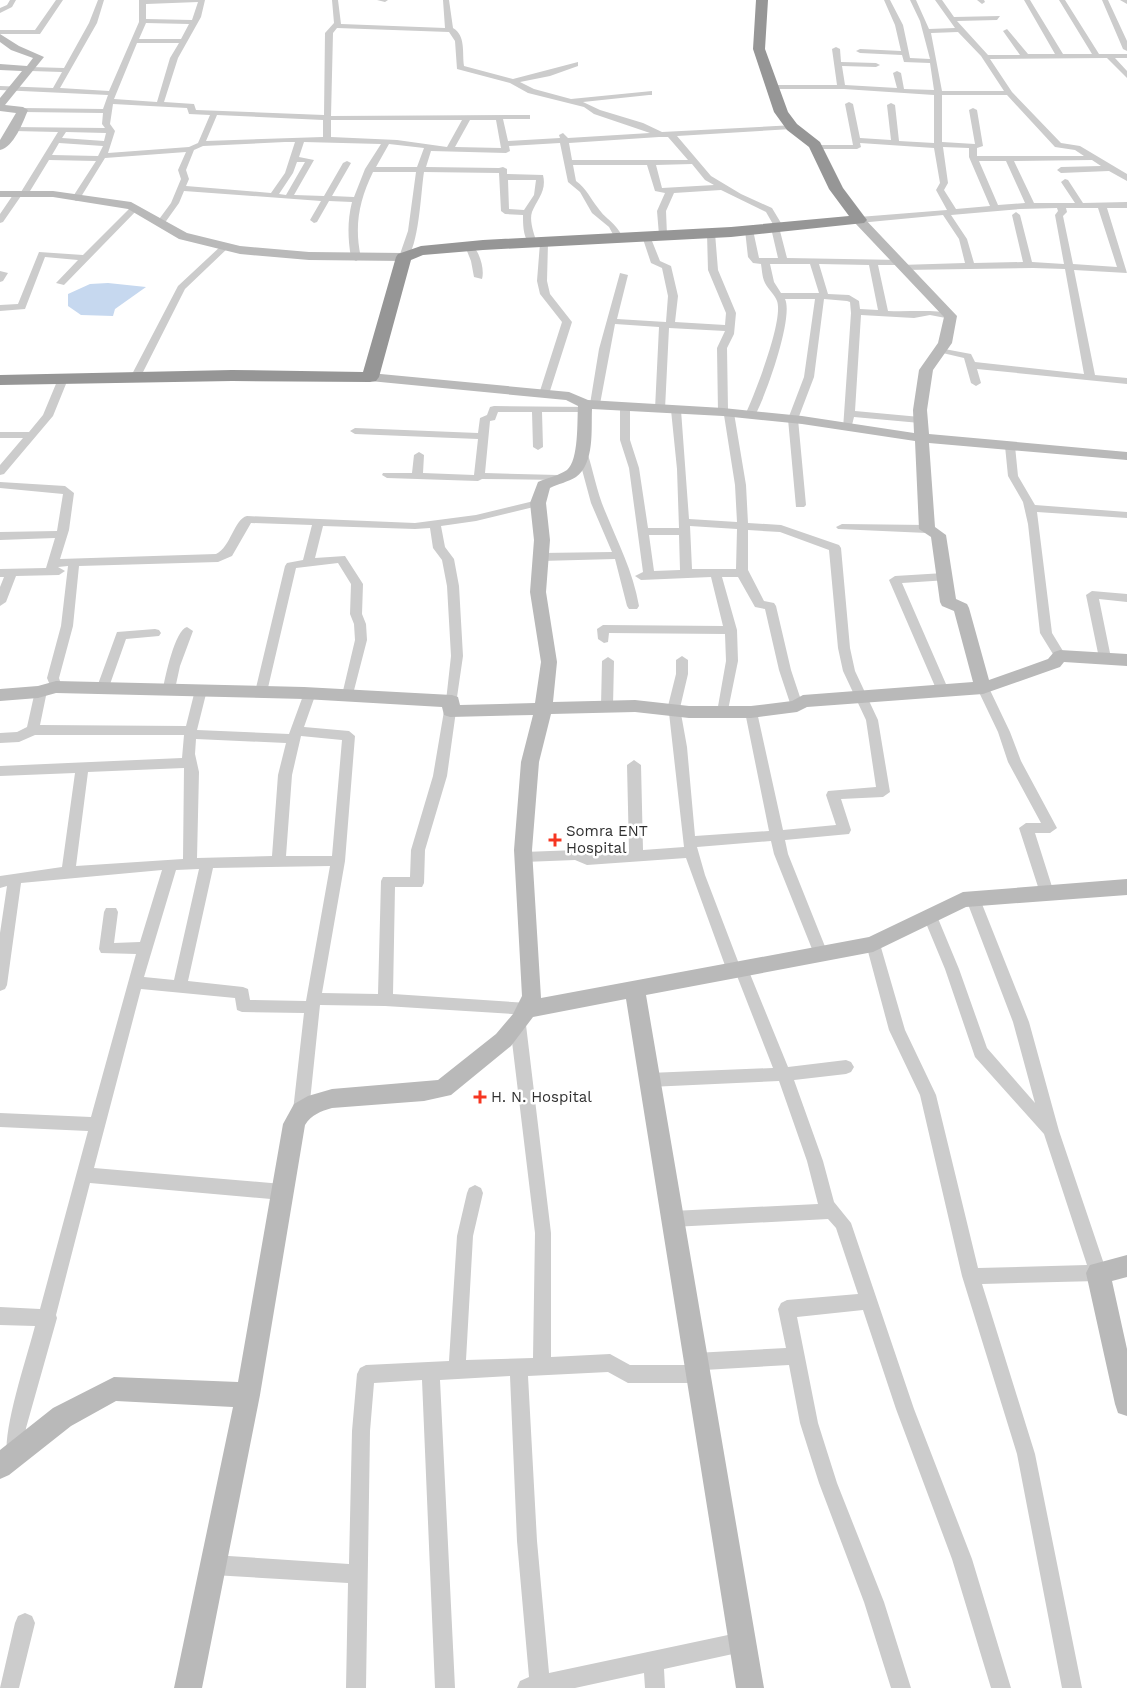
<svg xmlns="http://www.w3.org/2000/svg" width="1127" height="1688" font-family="'Work Sans',sans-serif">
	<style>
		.water { fill: #c6d8ef }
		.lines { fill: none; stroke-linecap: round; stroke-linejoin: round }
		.street { fill: #ccc; fill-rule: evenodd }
		.secondary { fill: #b9b9b9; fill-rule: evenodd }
		.highway { fill: #969696; fill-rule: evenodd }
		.poi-dot { fill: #f63621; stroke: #fff; stroke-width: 2 }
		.labels { text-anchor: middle; stroke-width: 5; stroke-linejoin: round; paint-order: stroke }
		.poi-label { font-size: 15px; fill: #2f2f2f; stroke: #fff; text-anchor: start }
	</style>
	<rect width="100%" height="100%" fill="#fff"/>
	<path class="water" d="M108,283L146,287L115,309L113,316L81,315L68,306V294L90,284Z"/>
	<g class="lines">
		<path class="street" d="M10,0H16L12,7L0,13V8L7,5Z
			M56,0H63L40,34H0V30H35Z
			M98,0H104L97,23L60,88L109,91L139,22V0H205L201,17L178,58L164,102L194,104L196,110L324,115L325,33L334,23L332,0H338L341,24L445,28L443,0H449L453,28C466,36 462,52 464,66L513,79L578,62V66L550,76L520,82L534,89L571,99L652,91V95H649L583,102L600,110L643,123L662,132L795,125L796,127L792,129L677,136L711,176L741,194L772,208L784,228L780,231L787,258L901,260V264L898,265H878L888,311C911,312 932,309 954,314V318L951,319L930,315L914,318L861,315L855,411L920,417L925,420L920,423L854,417L851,429H843L851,313L850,302L847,301L824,299L814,377L798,419L806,505L804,507H796L788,419L804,377L815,299H785C794,317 765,399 754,417L750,418L745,415C754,396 784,320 777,301C775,295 768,289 765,283C762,277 762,270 761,264L753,263L748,257L745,230L749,227L753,230L759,258H778L771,228L774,226L766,212L721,190L674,193L666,211L667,235L663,238L659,235L657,211L665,193L655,191L647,165H573L576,181C587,189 590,198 598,208C607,221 615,221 623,238L616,240L609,227L592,213L580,192L568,182L560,143L509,146L510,151L506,153L431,151L426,167L499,168L503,167L507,169V174L543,175C547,191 537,199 532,212C529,221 534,234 537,243L533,246C523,241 523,225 523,215L505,214L501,211L499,173L424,172C421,189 419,254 404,260L399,257L408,231L416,172H373C359,201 354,226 361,258L356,261L351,258C348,239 347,222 352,202L329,201L317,222L314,223L310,220L321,201L184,191L179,203L164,224H158L157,222L171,203L181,179L178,170L186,152L105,158L79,200L76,201L72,198L96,161L49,160L27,196H21L3,222L0,223V214L15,192H21L58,132L14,131H11V127L105,128L102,124L103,113L23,112L19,110L23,108L103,109L108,95L0,90V86L53,88L62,72L31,71L27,69L31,67L64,68L89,23ZM198,2L192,20L146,19V4ZM146,23L189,24L181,39H139ZM337,28L449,32L455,41L457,69L510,83L528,93L584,107L594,114L650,133L568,138L563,133L559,135L560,138L508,141L503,119H530V115L331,116L333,33ZM137,43H179L170,58L157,102L114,99ZM113,104L187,108L189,114L210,115L198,143L189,147L108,153L115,131L110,124ZM217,115L323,120V137L206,141ZM331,120H462L447,147L397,140L331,137ZM470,120H496L501,148L455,147ZM66,132L106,133L104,141L62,138ZM659,137H668L688,160H572L569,143ZM285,142H295L285,173L271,193L186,186L189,179L186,170L194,150L203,146ZM304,142L381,144L365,169L354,197L332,196L351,163L347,161L343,163L324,196L294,195L314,160L299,157ZM59,143L103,146L98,156L52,155ZM389,144L424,148L417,167H376ZM297,162H305L286,195L279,194L293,173ZM692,164L705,180L714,185L662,188L656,165ZM508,180H536L534,195L524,210L509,209ZM770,264H810L819,293H781L774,282ZM819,264L869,265L878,310L860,309L859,301L849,295L828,294Z
			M377,0H388L385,2Z
			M884,0H890L903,25L910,58L930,59L920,21L910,0H916L929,29L955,28L935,0H942L954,17L1000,16L997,20L957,21L988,55H1020L1003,31L1007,29L1028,54H1055L1024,0H1030L1063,54H1092L1059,0H1065L1099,54H1127V58H1115L1127,71V78L1107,58L990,59L1012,92L1061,143L1080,146L1127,174V181L1109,171L1061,173L1057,170L1061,167L1101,166L1092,160L1014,161L1034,203H1075L1061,182L1065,179L1068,180L1083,203L1127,202V208H1107L1127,273L1074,270L1095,375L1127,378V384L977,369L981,383L976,386L971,383L964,358L934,351L939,348L971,354L975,362L1084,374L1065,269L1033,268L903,270L898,267L900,265L965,263L959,239L943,215L859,223L855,220L859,217L947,210L936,190L940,183L934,148L860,143L861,147L857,149H816L812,147L816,145H853L845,104L849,102L853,104L860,138L891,140L887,105L891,103L895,105L899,141L934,143V95L844,89H773L769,87L773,85H837L832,49L836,47L840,49L841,62L876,63L880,65L876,67L842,66L845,85L897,88L893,73L897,71L901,73L904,89L934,90L930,63L904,62L902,55L860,53L856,51L860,49L901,51L895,25ZM958,32L981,56L1004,91H942L931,33ZM942,95H1007L1055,147L1075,150L1084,156H977V148L983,146L977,110L973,108L969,110L975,144L942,142ZM943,147L969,148V157L990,206L956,209L944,190L948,183ZM979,161H1006L1025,203L998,205ZM1057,208L1058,211L1055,215L1064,264L1032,262L1020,215L1016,212L1012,215L1023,262L974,263L967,239L951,215L1020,209ZM1066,208H1098L1117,267L1073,264L1063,216L1067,212Z
			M977,0H984L985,2L982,4Z
			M1102,0H1108L1127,41V51L1123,49Z
			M1120,0H1127V4Z
			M132,206L139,208L64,285L56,283L78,260L45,257L25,309L0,311V305L18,304L39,252L83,255Z
			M711,230L715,233L718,270L736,313L734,334L727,348L728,410L734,413L746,485L748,523L781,525L839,545L841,548L850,648L855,671L878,720L890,792L883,797L841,799L851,830L849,834L785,840L788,854L828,954L826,958L821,960L816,958L814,954L774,854L771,841L697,847L705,875L739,964L746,965L748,969L788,1067L846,1060L851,1062L854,1067L851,1072L846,1074L794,1080L823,1161L834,1202L851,1223L914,1409L972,1559L1011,1688H991L952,1559L896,1409L863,1310L797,1317L818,1423L837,1483L884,1602L911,1688H891L864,1602L819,1483L800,1423L789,1365L704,1370L706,1374L703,1380L697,1383H628L608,1372L528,1376L537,1541L549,1673L742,1632L749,1635L752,1642L749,1649L742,1652L664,1669L665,1688H645L644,1673L575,1688H517L520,1681L529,1677L517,1541L510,1376L440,1380L455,1688H435L422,1380L374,1383L370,1431L366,1688H346L348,1583L213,1575L206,1572L203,1565L206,1558L213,1555L349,1564L352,1431L357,1374L360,1368L366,1365L449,1361L457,1236L467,1193L469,1188L475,1185L481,1188L483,1193L473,1236L466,1360L533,1358L535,1233L510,1025L513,1020L518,1019L523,1020L526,1025L551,1233V1357L610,1354L630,1365H687L689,1356L695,1353L786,1348L778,1309L781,1303L787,1300L858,1294L836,1228L828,1219L672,1227L666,1225L664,1219L666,1213L672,1211L818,1204L807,1161L779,1081L649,1087L643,1085L641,1080L643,1075L649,1073L773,1068L737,976L729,975L727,971L686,858L587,865L575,860L524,862L519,861L517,857L519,853L524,852L577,850L589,855L629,851L627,765L634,760L641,765L643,850L684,847L669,713L667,710L676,674V660L682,656L688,660V674L680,708L687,747L695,836L769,831L745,712L751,708L757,712L783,830L836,825L826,795L828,791L876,787L866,720L843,671L838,648L829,550L780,532L748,530V570L764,601L774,603L776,606L791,670L803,706L801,709H793L791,706L779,670L765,609L755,607L738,577H722L737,630L738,661L727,715H719L717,712L726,661L725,634L609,633L608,642L604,643L598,639L597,629L603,625L723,626L711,577L641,580L635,576L643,572L629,468L620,440V406L625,403L630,406V440L639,468L648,528H679L677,469L671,410L676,407L681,410L689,519L737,522L735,485L724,415L718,412L717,348L725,331L669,328L665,409L660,412L655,409L659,327L615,324L600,404L595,407L590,404L599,349L620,273L628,275L617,319L666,322L668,296L662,268L651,263L642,236L643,234L650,236L660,261L671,266L678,296L675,322L725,325L726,313L708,270L707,233ZM690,526L737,529L736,569H692ZM649,535H679L680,570L654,571Z
			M544,240L548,243L547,281L550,294L572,322L549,394L544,397L539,394L562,322L540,294L537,281L540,243Z
			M469,243C479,248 485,269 482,279L474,277L471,261L465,246Z
			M222,245L229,247L185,289L140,378L131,380L130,378L178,286Z
			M0,271L8,273L3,281L0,282Z
			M63,376L68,379L53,416L4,474L0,475V465L23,438H0V432H29L43,415L58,379Z
			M494,406L589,407L590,409L585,412H542L543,447L538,450L533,447L532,412H498L495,420L490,421L485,473L558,475L562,476V480L482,479L478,481L387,478L382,475L383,473H412L414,455L419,452L424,455L423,473L474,475L478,439L355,434L350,431L355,428L478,433L480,418L487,415L490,407Z
			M1010,443L1015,446L1018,476L1035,505L1127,512V518L1037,512L1052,633L1066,656L1060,660L1056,659L1040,633L1028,524L1023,502L1008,476L1005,446Z
			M582,448L587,451C593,471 597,492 605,511C618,543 633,571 639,606L637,609H629L627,606L615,559L541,561L535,557L541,553L612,552L591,503L577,451Z
			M0,482L65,486L74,493L69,530L60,559L216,554C231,547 234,519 247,516L415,523L476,515L538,500L544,503L542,505L476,521L441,526L445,547L454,559L459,586L463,656L456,704L452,705L446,701L451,656L447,586L442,560L433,548L430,528L415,529L323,526L315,558L345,556L363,584L362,614L366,624L367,640L352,698H344L342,695L355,640L354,624L350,614L351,584L338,563L296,568L267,692L261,696L255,692L285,566L287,563L303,560L312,525L251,523L232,556L218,562L79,566L73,626L59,678L62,687L56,691L52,690L47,678L61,626L68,566L58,567L65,571L59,575L16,576L6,602L0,606V587L4,577H0V569L46,568L55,538L0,540V532L57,531L63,494L0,488Z
			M842,524L927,525L933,529L927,533L838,529L836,527Z
			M944,573L948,574V580L902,583L949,691L943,695L937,691L889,580L895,576Z
			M1092,591L1127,594V602L1099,599L1111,658L1105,662L1099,658L1086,595Z
			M187,627L193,631L180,666L175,689L169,693L165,692L163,689C165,677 175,630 187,627Z
			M155,629L159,630L161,633L159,636L126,639L109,687L103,691L99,690L97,687L117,632Z
			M608,657L614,661L613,706L607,710L601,706L602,661Z
			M983,684L989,688L1010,732L1021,761L1057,828L1050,833H1035L1054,893L1052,897H1042L1040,893L1019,828L1026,823H1041L1008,762L998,732L977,688Z
			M201,686L207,690L197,730L289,734L304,693L310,689L316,693L304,727L349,731L355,736L345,861L322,993L378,994L381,881L383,877H410L411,850L433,776L444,711L446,708H454L456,711L447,776L425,850L424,883L422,887H395L393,994L528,1003L533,1005L536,1009L533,1013L528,1015L385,1006L320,1005L309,1111L307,1116L301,1118L295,1116L293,1111L304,1013L242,1012L237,1010L235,998L141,989L94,1168L282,1184L288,1187L290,1192L288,1197L282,1200L90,1183L56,1315L57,1318L26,1428L24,1453L22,1460L15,1462L8,1460C0,1436 28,1354 35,1326L0,1325V1307L40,1309L88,1131L0,1127V1113L91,1117L136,954L101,953L99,949L104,912L106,908H116L118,912L114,943L140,942L162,870L21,883L7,985L5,989L0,991V933L7,886L0,888V876L62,867L75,773L0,776V766L182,758L184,735H35L19,742L0,743V733L17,732L27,727L35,691L41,687L47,691L40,725L186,726L195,690ZM301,736L342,740L332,856H286L292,775ZM196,739L286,743L278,775L272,856L197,858L199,772L195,754ZM184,768L183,859L76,866L88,772ZM330,866L306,1001L250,1000L248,989L243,987L188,981L213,868ZM199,869L174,980L144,977L176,870Z
			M973,893L978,895L980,899L1029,1022L1059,1131L1107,1273L1104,1279L1098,1281L982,1284L1035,1454L1082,1688H1062L1017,1454L962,1276L920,1095L889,1030L866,944L868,940L873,938L878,940L880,944L905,1030L936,1095L978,1268L1087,1265L1044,1134L975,1057L945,969L923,916L925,912H935L937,916L959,969L987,1048L1035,1103L1013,1022L966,899L968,895Z
			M25,1613L32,1616L35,1623L19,1688H0L15,1623L18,1616Z"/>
		<path class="secondary" d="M0,34L19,46L44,57L5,105L23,107L28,110C23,122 14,147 0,150V140L16,113L0,111V98L22,71L0,70V64L27,66L33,58L11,50L0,42Z
			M0,191H53L131,202L187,233L240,246L309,252L404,253L410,257L404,261L309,260L240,254L179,239L128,209L53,197H0Z
			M859,216L863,217L957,316L952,343L933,370L927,410L929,434L1127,452V460L929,443L935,527L946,535L956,599L967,604L969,608L989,680L1048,659L1054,652L1060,650L1127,654V666L1064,662L1060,667L983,694L807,707L797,712L751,718H689L635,712L551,714L539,762L532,850L541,998L869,937L963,892L1127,879V895L966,907L873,952L646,995L764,1688H736L626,999L533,1017L511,1046L451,1095L424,1101L332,1108C321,1111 311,1115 305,1125L260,1395L202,1688H174L233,1407L116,1401L71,1426L9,1475L0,1479V1450L53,1408L114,1377L238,1382L283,1124L294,1104L308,1096L332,1089L438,1080L496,1034L513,1014L522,996L514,850L521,762L533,715L450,717L444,715L442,707L304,699L56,693L38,698L0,701V689L38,686L56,681L304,687L452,695L458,697L460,705L535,703L541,662L530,592L534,540L530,503L538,482C547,478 558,476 567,470C579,460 577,421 578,406L566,400L370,381L363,377L370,373L569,392L588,400L723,408L802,416L914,433L913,410L919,370L938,343L944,317L855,223V217ZM592,409L723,416L802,424L915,441L919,529L931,537L940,602L942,606L954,611L973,682L803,695L792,701L751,706H689L635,700L553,702L557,662L546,592L550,540L546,503L550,488C558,484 568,482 576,477C595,463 591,429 592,409Z
			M1127,1255V1277L1112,1281L1127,1349V1416L1118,1413L1115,1404L1086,1273L1090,1265Z"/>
		<path class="highway" d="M756,0H768L765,49L788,112L797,124L820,142L843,188L867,220L864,223L731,237L483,250L423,255L411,260L379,377L376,381L370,382L232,381L0,385V375L232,370L363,372L396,257L398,254L421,246L483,240L731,227L849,216L829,189L809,147L787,130L774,112L753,49Z"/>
	</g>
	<g class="poi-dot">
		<path d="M552.5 832.5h5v5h5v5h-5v5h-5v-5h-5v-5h5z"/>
		<path d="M477.5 1089.5h5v5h5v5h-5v5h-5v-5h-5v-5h5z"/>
	</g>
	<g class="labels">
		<g class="poi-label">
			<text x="566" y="836">Somra ENT<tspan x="566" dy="17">Hospital</tspan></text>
			<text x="491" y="1102">H. N. Hospital</text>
		</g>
	</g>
</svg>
